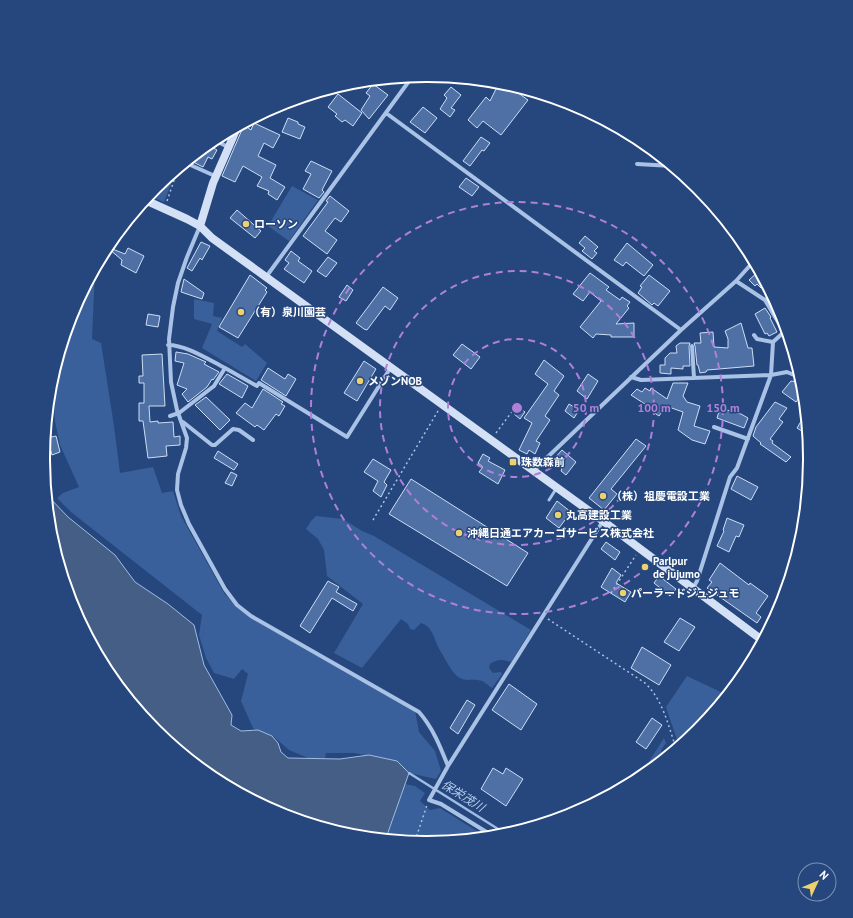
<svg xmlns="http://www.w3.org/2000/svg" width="853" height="918" font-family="'PT Sans','Noto Sans JP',sans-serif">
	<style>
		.green { fill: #39609a }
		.water { fill: #455e85; stroke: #9fbce5 }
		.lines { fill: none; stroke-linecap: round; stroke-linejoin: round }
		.stream { stroke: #9fbce5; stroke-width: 2.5 }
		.building { fill: #4e70a5; stroke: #cdddf4 }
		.path { stroke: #aac2e5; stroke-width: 1.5; stroke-dasharray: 2 3; stroke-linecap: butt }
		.lane { stroke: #aac2e5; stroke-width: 3 }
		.street { stroke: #aac2e5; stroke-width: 4 }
		.secondary { stroke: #d3e0f5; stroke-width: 8 }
		.ring { fill: none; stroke: #b080d9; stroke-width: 2; stroke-dasharray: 7 5 }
		.poi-dot { fill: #eed06f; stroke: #25477d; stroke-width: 1.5 }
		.labels { text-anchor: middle; stroke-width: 3; stroke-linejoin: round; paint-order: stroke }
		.poi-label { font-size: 11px; font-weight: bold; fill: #fff; stroke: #25477d; text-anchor: start }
		.water-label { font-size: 12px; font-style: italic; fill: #b5cced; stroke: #25477d }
		.rim { fill: none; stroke: #fff; stroke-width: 2 }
		.centre { fill: #b080d9; stroke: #25477d; stroke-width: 2 }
		.ring-label { font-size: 12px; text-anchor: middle; font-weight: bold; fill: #b080d9; stroke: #25477d; stroke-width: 3; stroke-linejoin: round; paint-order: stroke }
	</style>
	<rect width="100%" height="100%" fill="#25477d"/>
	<path class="green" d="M164,181L171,184L164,202L149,196L155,188Z
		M292,186L318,200L289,241L268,226Z
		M95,270L92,339L101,343L114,426L120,473L153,467L162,493L173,491L181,516L224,593L235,605L415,711L419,732L435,751L441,771L436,779L409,773L397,761L354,753H326L325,758H308L289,750L273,736L260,734L253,728L241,701L248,674L242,669L234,679L214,673L206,658L199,635L202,615L71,512L57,498L63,493L79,487L60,445L55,421L53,383L56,366L72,312Z
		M194,299L214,303L213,316L222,318L217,331L242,347L245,344L267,363L256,381L202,348L212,324L194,319Z
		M316,516L343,519L362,531L374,536L531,630L511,662C502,659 497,659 490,664L489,668L493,673L501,672L502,674L492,688C489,686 485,682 482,681C470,677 464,685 453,672C448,665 443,655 438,647C434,638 432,626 421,623L414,630L410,629L408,624L401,619L362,668L334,653L363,604L327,576L324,550L318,539L306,529L311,521Z
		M687,676L727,695L698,730L679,746L666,707Z
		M664,738L666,743L661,750L664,758L639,778L629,783L636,774H641Z
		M405,784L415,786L425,793L420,801L430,810L440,808L486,837L426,842L386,838Z"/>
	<path class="water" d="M47,495L68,517L115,555L135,582L168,604L194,625L204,665L232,715L231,725L241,731L258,730L272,736L278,743L281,752L288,758L340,759L369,755L397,761L409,773L386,838L351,835L280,813L213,778L155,730L108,672L72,606L50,534Z"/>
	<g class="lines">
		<path class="stream" d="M409,773L506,834"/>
	</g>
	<path class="building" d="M499,83L516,87L514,90L528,100L501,135L483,121L477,128L468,120L486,97L490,101Z
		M373,84L388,95L369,119L361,110L370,96L366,93Z
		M451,87L461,95L451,108L455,110L450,117L440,109L447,98L444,95Z
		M338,94L362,113L353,126L345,120L342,122L335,116L337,114L328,107Z
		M423,107L437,118L425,133L410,122Z
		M288,118L298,122V124L305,127L300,139L282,132Z
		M254,123L280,135L273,148L264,143L258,156L276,165L270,178L285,187L277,200L268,194L269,191L257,186L262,177L243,166L235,182L222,176L244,125L251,130Z
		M481,137L490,143L484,151L482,150L470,166L463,161Z
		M208,145L217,150L212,159L208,157L203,167L189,160Z
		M311,161L332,171L322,190L324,192L319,198L303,189L311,174L305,171Z
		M466,178L479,187L472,196L459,187Z
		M330,196L349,211L341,222L335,218L325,231L337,240L327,254L303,236L328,202L326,201Z
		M237,210L261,231L255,238L230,218Z
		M585,236L598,247L594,251L597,253L592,259L582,251L585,248L579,243Z
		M201,242L210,246L202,260L200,258L192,271L187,268Z
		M627,243L653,265L644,276L626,262L623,266L614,260Z
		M110,248L125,254L128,248L144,256L136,273L121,265L122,260L109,249Z
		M291,251L300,258L298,261L312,271L304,283L284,269L289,263L285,260Z
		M328,257L337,263L326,277L317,271Z
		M759,271L766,284L761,288L757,284L755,286L749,280Z
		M590,273L609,287L606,290L620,300L622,297L630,302L627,306L629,308L616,324L634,323V337H611V335L596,334L593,338L580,327L601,301L590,292L583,301L573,294Z
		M250,275L267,288L265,290L267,292L238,338L219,327Z
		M649,275L670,291L658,306L654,303L652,305L638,293L642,287L640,286Z
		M184,279L204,293L202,299L181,292Z
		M347,285L353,290L346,301L339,297Z
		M383,287L398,298L390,310L385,306L367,330L364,329L356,323Z
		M775,302L780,310L777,313L772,304Z
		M765,308L771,317L770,318L777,332L769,336L767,333L765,334L755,314Z
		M148,314L160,316L158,327L146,325Z
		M741,323L748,348H752L754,366L707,370L706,372L700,373L698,365H697L695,346L694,343H701L700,333L713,332L714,347L728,348V339L725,331Z
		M680,343H690L689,346L690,366H683V369L671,368V374L660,373V365H665V358L670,353H677L676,346Z
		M462,344L480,357L471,369L453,355Z
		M176,352L188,354L206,362L204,364L219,372L213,380L212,379L207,387L188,402L182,394L187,389L177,385L184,363L175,361Z
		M162,354L165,406H149L150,422L158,421V423L173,422L174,437L180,436V445L166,446L167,456L148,458L143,421H139V403H144V383H139V376H143L142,355Z
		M544,360L564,376L554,391L559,395L545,416L550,420L536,441L540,443L535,454L529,450L527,454L519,450L532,423L524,418L548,384L535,374Z
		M364,361L376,369L357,401L344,393Z
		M268,368L285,379L288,374L296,379L286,396L261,380Z
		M227,374L248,386L242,398L219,384Z
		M588,374L598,381L587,399L577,391Z
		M791,381L798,382L803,385L804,402L799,398L796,402L782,392Z
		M673,383H688L683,396L687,402L700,406L694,426L710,431L705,444L692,440L678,430L683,412L666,406L659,416L647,408L648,406L631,395L637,389L642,392L645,388L650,391L651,388L667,399Z
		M263,389L283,402L281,404L285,406L279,416L276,414L264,430L257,425L255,427L236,413L245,403L252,408Z
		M206,397L230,420L220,430L195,405Z
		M775,402L787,408L779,419L783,422L770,439L773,441L772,443L791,457L786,462L760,444L761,443L753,436L756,427Z
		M569,404L579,410L574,418L565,411Z
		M519,407L525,412L520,419L514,414Z
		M720,408L741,414L748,418L744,428L717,418Z
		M806,413L808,435L797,428Z
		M56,436L60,452L52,455L47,438Z
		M636,439L646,446L611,489L617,494L604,510L589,498Z
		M562,450L576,462L566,475L561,471L562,468L554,459Z
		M218,451L238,464L234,470L214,458Z
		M483,454L490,458L488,461L505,470L498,484L479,472L483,467L478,463Z
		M373,459L391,470L384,482L387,485L381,497L373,491L378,481L364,472Z
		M231,472L237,475L232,486L225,483Z
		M737,476L758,487L751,500L731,489Z
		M411,479L528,553L507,586L389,514Z
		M557,501L571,512L559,528L546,518Z
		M727,518L744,525L739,537L736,536L729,552L717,546L724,531L723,530Z
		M606,542L620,552L615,560L601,549Z
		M720,563L749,585L750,583L768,596L756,613L761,617L757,623L707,588L712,582L709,580Z
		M612,568L621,575L616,583L631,592L625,602L601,587Z
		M659,576L676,589L670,596L654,583Z
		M328,581L339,587L336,592L357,604L353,611L332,598L310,633L300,626Z
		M680,618L695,627L679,651L664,642Z
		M642,647L671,665L659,685L631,668Z
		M509,684L537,704L521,730L492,710Z
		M467,700L475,705L458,734L450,728Z
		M652,718L662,725L646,749L636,742Z
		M493,768L503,774L506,768L523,779L506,806L481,789Z"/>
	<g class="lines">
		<path class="path" d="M167,201L178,169
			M496,433L514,409
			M373,520L438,411
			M611,593L636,555
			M548,619L645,683C663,700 668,725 676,748
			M415,841L427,805"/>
		<path class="lane" d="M549,500L556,489"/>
		<path class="street" d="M386,113L681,330
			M214,140L228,147
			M186,163L215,176
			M637,164L672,166
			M200,226L187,257L178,283L173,307L169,339L171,382L177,410L187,438L186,448L178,474L177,490L181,505L189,524L225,589L237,605L251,616L419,712C433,728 440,746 448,766
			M266,277L412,77
			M736,281L765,300L772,296
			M784,332L789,339
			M754,335L757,339L773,342
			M168,345C186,345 209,360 225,368
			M692,346L694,378
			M631,377L641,380L771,375L787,372L801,378
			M170,416L179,413L214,386L225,368L257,386L259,383L347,437L391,367
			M183,422L212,445H215L233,429L239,430L253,440
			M714,427L748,439
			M534,470L681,330L736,281L754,261
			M693,588L697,581L730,477L737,468L771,375L773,342L784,332L765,300
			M493,836L441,804L429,800L448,766L603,521"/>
		<path class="secondary" d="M145,200L187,219L200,226L212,238L266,277L603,521L762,640
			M200,226L213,183L237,128"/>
	</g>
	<g class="ring">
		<circle cx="517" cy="408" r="69"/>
		<circle cx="517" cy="408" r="137"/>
		<circle cx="517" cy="408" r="206"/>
	</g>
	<g class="poi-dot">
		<circle cx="246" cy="224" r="4"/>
		<circle cx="241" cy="312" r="4"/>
		<circle cx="360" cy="381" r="4"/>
		<rect x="509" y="458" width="8" height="8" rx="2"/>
		<circle cx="603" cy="496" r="4"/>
		<circle cx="558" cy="515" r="4"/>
		<circle cx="459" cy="533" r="4"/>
		<circle cx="645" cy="567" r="4"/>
		<circle cx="623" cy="593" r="4"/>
	</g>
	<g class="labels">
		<g class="poi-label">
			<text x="254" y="228">ローソン</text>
			<text x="249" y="316">（有）泉川園芸</text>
			<text x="368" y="385">メゾンNOB</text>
			<text x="521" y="466">珠数森前</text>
			<text x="611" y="500">（株）祖慶電設工業</text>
			<text x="566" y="519">丸高建設工業</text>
			<text x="467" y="537">沖縄日通エアカーゴサービス株式会社</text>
			<text x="653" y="565">Parlpur<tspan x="653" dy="13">de jujumo</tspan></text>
			<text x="631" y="597">パーラードジュジュモ</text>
		</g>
		<g class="water-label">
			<text transform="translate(463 796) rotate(32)" y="4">保栄茂川</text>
		</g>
	</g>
	<path d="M0 0H853V918H0ZM426 82H427A376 376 0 0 1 803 458V460A376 376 0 0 1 427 836H426A376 376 0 0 1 50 460V458A376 376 0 0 1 426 82Z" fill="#25477d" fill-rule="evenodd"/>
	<path class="rim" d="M426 82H427A376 376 0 0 1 803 458V460A376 376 0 0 1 427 836H426A376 376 0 0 1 50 460V458A376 376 0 0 1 426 82Z"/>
	<circle cx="517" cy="408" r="6" class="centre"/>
	<g class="ring-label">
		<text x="586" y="412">50 m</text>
		<text x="654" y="412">100 m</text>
		<text x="723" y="412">150 m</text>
	</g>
	<g transform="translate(817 882) rotate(46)"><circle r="19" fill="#25477d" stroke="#7c91b1"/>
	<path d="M0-3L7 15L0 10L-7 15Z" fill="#eed06f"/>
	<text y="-6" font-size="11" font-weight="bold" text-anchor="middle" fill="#ffffff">N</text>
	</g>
</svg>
